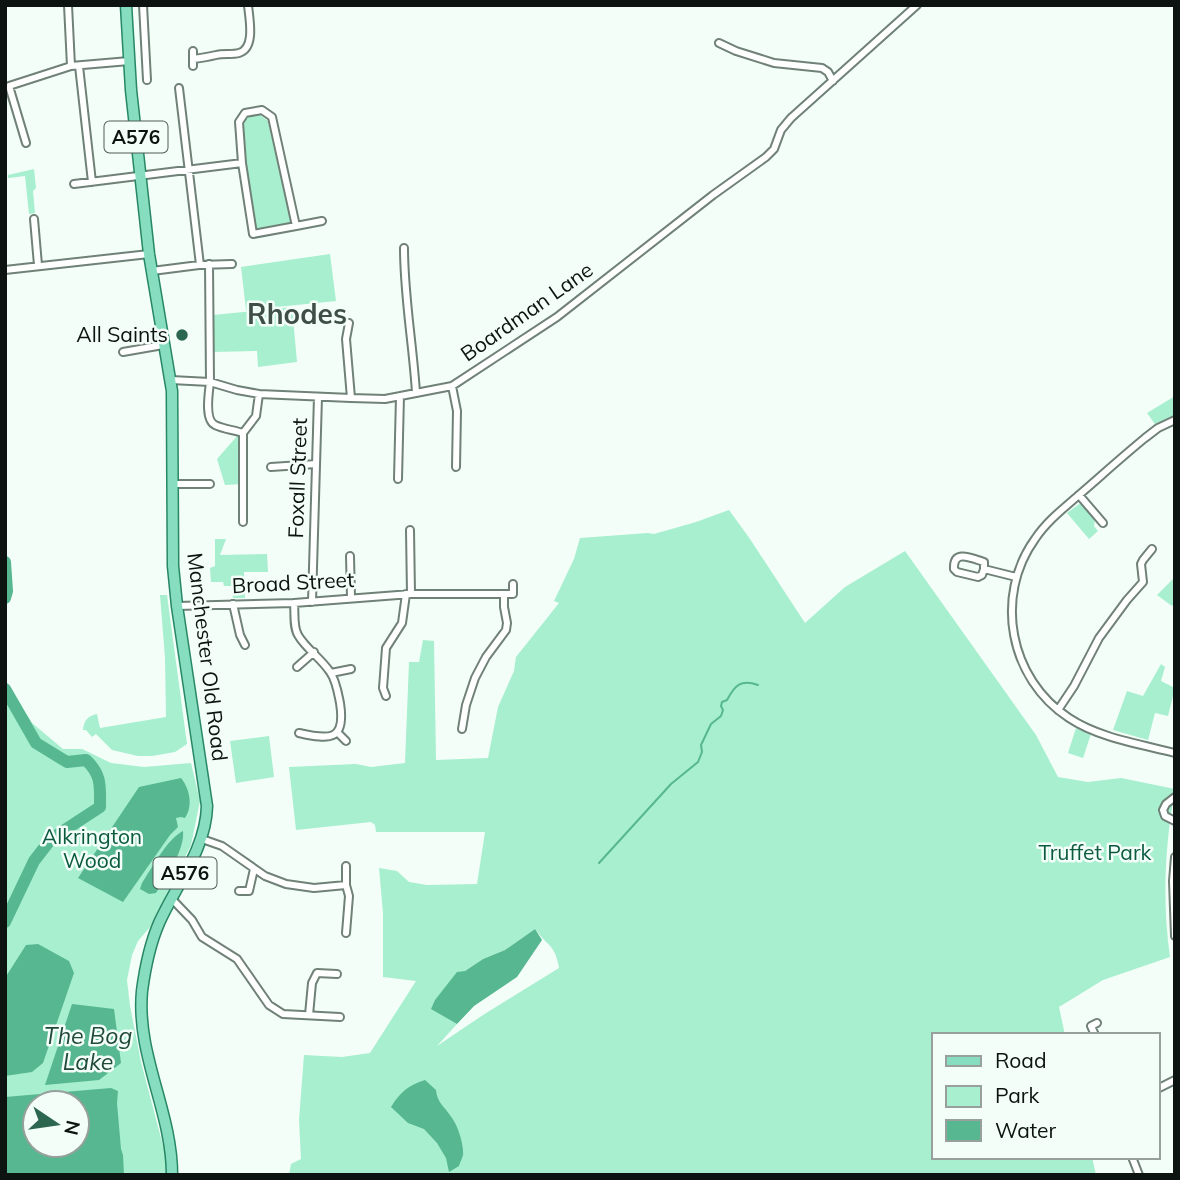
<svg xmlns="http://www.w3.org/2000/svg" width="1180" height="1180" font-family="Mulish,sans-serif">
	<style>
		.green { fill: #a7efce; fill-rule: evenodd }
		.water { fill: #56b790; fill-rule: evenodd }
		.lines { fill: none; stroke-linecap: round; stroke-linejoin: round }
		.stream { stroke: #56b790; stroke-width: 2 }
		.river { stroke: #56b790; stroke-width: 12 }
		.minor-casing { stroke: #708178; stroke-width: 10 }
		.primary-casing { stroke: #288866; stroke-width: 13 }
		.minor { stroke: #fff; stroke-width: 6 }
		.primary { stroke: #87ddbf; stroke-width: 10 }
		.poi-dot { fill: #2d664f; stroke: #f3fef9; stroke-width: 2.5 }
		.labels { text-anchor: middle; stroke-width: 5; stroke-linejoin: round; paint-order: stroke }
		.shield { fill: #f3fef9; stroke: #515a56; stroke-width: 2 }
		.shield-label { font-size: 19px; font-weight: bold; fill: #0c1310 }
		.street-label { font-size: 21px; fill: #0c1310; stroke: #f3fef9 }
		.poi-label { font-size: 21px; fill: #0c1310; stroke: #f3fef9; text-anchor: end }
		.park-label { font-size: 21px; fill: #0c5b41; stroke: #f3fef9 }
		.water-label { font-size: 23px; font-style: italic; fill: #214a39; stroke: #f3fef9 }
		.district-label { font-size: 28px; font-weight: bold; fill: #3f4f47; stroke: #f3fef9 }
	</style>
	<rect width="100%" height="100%" fill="#f3fef9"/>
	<path class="green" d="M260,115L268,121L291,224L254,230L240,126L244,117Z
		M34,169L36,188L33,191L35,213L29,214L25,176L8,178V175Z
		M330,254L336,301L246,310L241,267Z
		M292,307L297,362L258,367L257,351L213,352V315Z
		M1175,396V415L1155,424L1147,413Z
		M238,435L240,437L242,484L225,485L217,459Z
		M1082,502C1088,508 1097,516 1094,526L1098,531L1089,539L1067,513Z
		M729,510L750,539L805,623L845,587L905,551L1036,735L1058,777L1088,782L1121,778L1175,789C1165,845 1162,900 1170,957L1103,980L1059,1007L1065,1035H933V1157H1092L1096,1175H289L291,1164L301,1159L299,1120L304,1055L342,1057L370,1053L416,981L383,977V913L379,868L397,871L409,882L427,885L477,884L485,832H376L375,825L371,822L296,830L289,767L356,764L371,767L405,763L409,662H419L423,640L434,641L436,760L488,758L498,707L514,671L516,657L559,603L554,601L574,559L580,538L648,533L654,534L696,522ZM535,929C548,947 555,944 559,968L483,1015L437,1046L457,1024L432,1009L465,971L483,959L505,950Z
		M215,539H226L220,555L267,554L268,572H244L245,598H233L232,586H224L223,582H211L210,568L215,566Z
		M1175,577V603L1172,606L1157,595Z
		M160,595H167L187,744L175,752L152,756H138L112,750L96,734L92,737L86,730H83C84,720 88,716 97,714L100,728L166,717L165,658Z
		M1161,664L1165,667L1161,681L1175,688L1168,716L1155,713L1148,740L1113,730L1127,691L1143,696Z
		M5,668L6,681L32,723L63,749H82L111,763L144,767L191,763L200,801L191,845L150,927L138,941L132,955L127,980L130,1006L141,1062L167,1161V1175H5ZM35,1103H77V1145H35Z
		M1076,728L1091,734L1083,758L1068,753Z
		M269,736L274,777L236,783L230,741Z"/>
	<path class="water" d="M181,778C190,789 193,806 185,818L181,817L176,818L178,827L170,835L123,902L78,878L139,787Z
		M183,831C185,850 166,877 156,893L149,894L140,889L142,883C152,868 167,839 183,831Z
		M535,929L542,940L517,977L474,1006L457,1024L431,1009L435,1000L457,972L465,971L483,959L505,950Z
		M38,944L69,961L74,973L43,1063L32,1072L5,1076V978L26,945Z
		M72,1004L114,1009L121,1063L99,1080L45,1085Z
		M425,1080L436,1090C437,1103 445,1107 452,1118C458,1126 464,1145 463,1155C462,1159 460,1162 459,1166L449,1172L446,1158L437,1143L424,1129L408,1123L391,1107C400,1092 409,1085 425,1080Z
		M111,1088L118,1091L117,1103L121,1149L123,1155L124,1175H5V1097ZM77,1103V1145H35V1103Z"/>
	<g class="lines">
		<path class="stream" d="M599,863L671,784L698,762L702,752L701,745L711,724L721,716L723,710L721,706L722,702L727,700C735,685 741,679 758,685"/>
		<path class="river" d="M5,562L7,591L5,598
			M5,689L36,743L67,762L86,760C102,775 100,786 100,807L51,839L34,861L5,922"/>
		<g class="minor-casing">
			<path id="minor" d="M68,5L71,66
				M143,5L147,80
				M719,43L736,51L774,63L822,68L828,72L833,81
				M193,51V66
				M193,59C201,58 208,57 216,55C223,53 232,55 239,53C256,48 249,18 248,5
				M79,66L92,182
				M179,88L200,265
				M26,143L9,86L71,66L129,61
				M74,184L242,163
				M34,219L38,265
				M296,226L253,234L242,163L239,122L245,113L262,110L272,117L296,226L322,221
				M404,248C404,297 413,344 416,393
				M209,264L210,382C209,392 204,420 215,425C223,429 234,430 243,433
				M5,270L149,254
				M152,271L199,265L232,264
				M349,323L346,339L351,398
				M123,352L163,345
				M171,380L210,382L237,390L259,394L351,398L385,399L452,386L557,317L713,195L766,157L774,149L781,130L791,118L917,5
				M452,386L457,411L456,467
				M1175,420L1158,428L1145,438C1123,456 1102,475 1080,494C1064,508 1047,521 1035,539C994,596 1009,679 1069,718C1099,738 1140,744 1175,753
				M271,467L316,464
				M398,479L400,396
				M172,484H210
				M1079,495L1103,523
				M243,522V433L256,416L259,394
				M410,530L411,594
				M350,556L351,598
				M984,569L982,575L978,577L957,572L954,569C953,549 971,558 984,562V569L1016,577
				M312,602L318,397
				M294,603C295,613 293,627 298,635C306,649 321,658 330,672C336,680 338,693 340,703C346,741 330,740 299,733
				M233,604L240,635L245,645
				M177,606L294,603L411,594H513V584
				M297,667L314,652
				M331,673L351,669
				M386,696L383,688L386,648L402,623L406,594
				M1058,710L1074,686L1099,638L1127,600L1143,582L1141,564L1143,560L1152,549
				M462,729L466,705L475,678L486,657L506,630L507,623L504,607V594
				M337,732L346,741
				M1175,797L1166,804L1163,810L1165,816L1175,821
				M202,839L222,846L265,876L286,884L314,888L346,885
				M1175,857L1173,881L1175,936
				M346,866V885L349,896L346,933
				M239,891H249L254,869
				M171,898L192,920L202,937L237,959L269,1005L283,1014L340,1017
				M309,1015L312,983L317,973L337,974
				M1095,1035L1091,1026L1097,1023
				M1157,1089L1175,1080
				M1132,1157L1139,1175"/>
		</g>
		<g class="primary-casing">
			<path id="primary" d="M126,5L131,90L149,254L172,391L173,566L177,606L207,806C206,849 176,885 159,923C150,944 145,968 142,991C136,1055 172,1111 172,1175"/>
		</g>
		<use href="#minor" class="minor"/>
		<use href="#primary" class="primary"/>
	</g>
	<circle class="poi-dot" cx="182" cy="335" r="7"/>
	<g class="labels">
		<g class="shield">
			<rect x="104.5" y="121.5" width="63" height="31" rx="5"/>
			<rect x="153.5" y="857.5" width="63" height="31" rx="5"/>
		</g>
		<g class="shield-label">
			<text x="136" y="144">A576</text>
			<text x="185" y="880">A576</text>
		</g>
		<g class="street-label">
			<text transform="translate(527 312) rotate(-35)" y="7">Boardman Lane</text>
			<text transform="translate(298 478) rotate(-88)" y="7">Foxall Street</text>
			<text transform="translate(293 583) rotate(-3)" y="7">Broad Street</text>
			<text transform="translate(207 657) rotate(83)" y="7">Manchester Old Road</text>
		</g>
		<g class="poi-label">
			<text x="168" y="342">All Saints</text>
		</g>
		<g class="park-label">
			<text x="92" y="844">Alkrington<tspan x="92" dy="24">Wood</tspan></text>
			<text x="1095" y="860">Truffet Park</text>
		</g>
		<g class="water-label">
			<text x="88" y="1044">The Bog<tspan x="88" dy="26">Lake</tspan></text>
		</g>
		<g class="district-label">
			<text x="297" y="324">Rhodes</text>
		</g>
	</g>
	<rect width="1180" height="1180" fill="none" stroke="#0c1310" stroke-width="14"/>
	<rect x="932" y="1033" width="228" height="126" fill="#f3fef9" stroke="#97a09c" stroke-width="2"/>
	<rect x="946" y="1056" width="35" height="10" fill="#87ddbf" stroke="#97a09c" stroke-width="2"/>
	<text x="995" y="1068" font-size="21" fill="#0c1310">Road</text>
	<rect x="946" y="1086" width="35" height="21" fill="#a7efce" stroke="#97a09c" stroke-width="2"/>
	<text x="995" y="1103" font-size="21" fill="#0c1310">Park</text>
	<rect x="946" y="1120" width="35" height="21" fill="#56b790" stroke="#97a09c" stroke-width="2"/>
	<text x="995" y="1138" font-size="21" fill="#0c1310">Water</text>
	<g transform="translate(56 1124) rotate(103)"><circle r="33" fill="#f3fef9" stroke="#97a09c" stroke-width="2"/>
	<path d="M0-5L12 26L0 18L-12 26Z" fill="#2d664f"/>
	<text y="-10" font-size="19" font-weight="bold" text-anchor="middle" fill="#0c1310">N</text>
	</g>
</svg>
